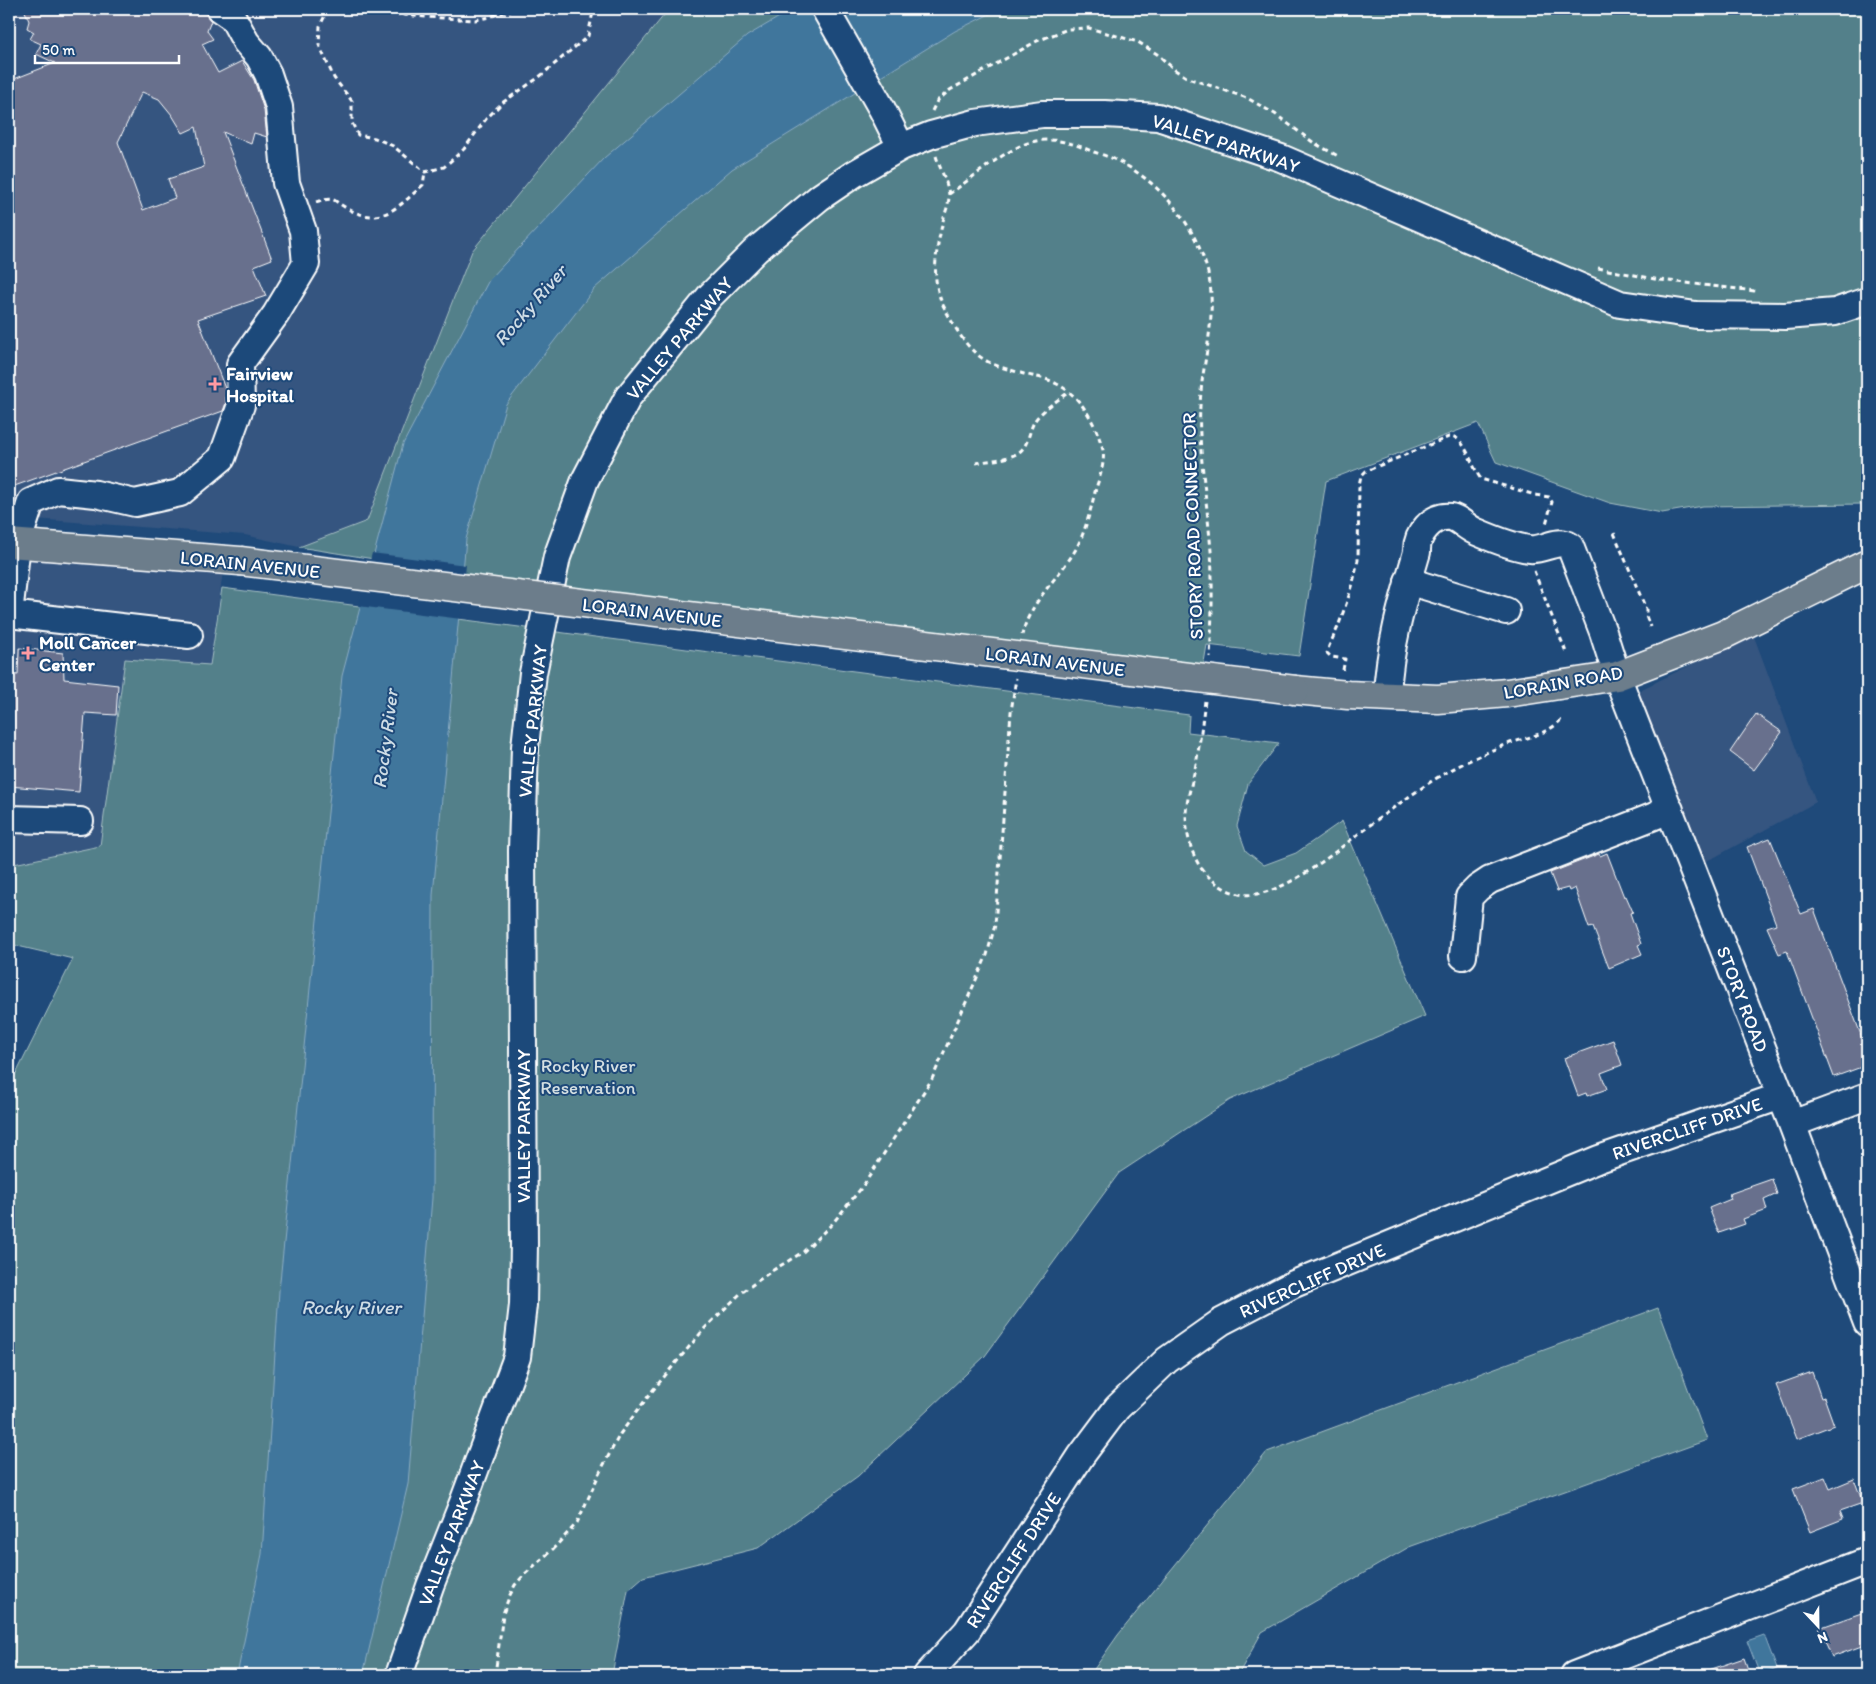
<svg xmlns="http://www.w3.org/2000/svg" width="1876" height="1684" font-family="Itim,sans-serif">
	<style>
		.built { fill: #355580 }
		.green { fill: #52808a; stroke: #a8c0c4 }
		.water { fill: #40769c; stroke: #8cadc4 }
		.pier { fill: #1f4a7a }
		.building { fill: #686f8d; stroke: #fff; fill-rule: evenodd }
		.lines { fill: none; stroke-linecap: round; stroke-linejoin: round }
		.minor-casing { stroke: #fff; stroke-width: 30 }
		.major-casing { stroke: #fff; stroke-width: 31 }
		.path { stroke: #fff; stroke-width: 3; stroke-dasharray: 5 4; stroke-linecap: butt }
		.minor { stroke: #1f4a7a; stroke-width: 26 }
		.major { stroke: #6c7d8b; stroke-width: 28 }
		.major-bridge-casing { stroke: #fff; stroke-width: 31; stroke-linecap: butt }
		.major-bridge { stroke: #6c7d8b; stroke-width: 28 }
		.poi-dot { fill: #ff9aa2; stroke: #1f4a7a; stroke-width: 2 }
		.labels { text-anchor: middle; stroke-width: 4; stroke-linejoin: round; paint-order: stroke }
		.street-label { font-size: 19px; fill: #fff; stroke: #1f4a7a }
		.poi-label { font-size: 19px; font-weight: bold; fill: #fff; stroke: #1f4a7a; text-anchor: start }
		.park-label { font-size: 19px; fill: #d4dfe2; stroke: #1f4a7a }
		.water-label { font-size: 20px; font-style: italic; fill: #cfdde6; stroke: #1f4a7a }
	</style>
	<rect width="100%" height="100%" fill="#1f4a7a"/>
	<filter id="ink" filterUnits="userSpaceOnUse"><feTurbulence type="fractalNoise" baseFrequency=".02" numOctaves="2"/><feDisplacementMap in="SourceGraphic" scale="10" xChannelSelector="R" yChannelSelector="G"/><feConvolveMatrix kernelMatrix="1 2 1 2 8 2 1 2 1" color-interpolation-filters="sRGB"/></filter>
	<g filter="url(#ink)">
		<path class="built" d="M9,9H666V14L472,251L367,522L299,547L245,535L9,517Z
			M9,546L224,564L210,665L125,659L100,847L9,865Z
			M1753,634L1816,802L1715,857L1699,864L1636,692Z"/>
		<path class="green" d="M666,9H1867V511L1864,504L1703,506L1662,513L1610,503L1496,462L1478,423L1326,481L1299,656L1207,645L1199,691L299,547L367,521L472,251L665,14Z
			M222,588L1189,715L1188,732L1279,743L1248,784L1237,826L1246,851L1264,865L1296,853L1342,821L1425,1016L1230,1100L1119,1173L985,1356L858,1476L758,1548L643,1577L628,1590L612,1675H9V1081L17,1072L73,959L9,944V865L100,846L125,659L210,665Z
			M1658,1308L1707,1440L1409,1547L1262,1632L1238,1675H1090L1118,1635L1267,1452Z"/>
		<path class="water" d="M793,9H1000L955,31L732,169L594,289L506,404L466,539L433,895L432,1198L408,1484L363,1675H237L262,1554L279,1291L342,676L403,444L489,280L604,158L747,36Z
			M1764,1635L1777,1669L1760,1675L1747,1641Z"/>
		<path class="pier" d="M372,553L466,565L461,619L358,606Z"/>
		<path class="building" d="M24,9H205L207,16L211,21L207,31L213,39L202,44L218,73L242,61L254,80L264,110L267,137L254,133L251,144L223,132L272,259L254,266L266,296L198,319L226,391V403L223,411L9,488V81L55,63L36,54L41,44L30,39L34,32L27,28L29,21ZM142,92L159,99L172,115L183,133L196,127L204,167L168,179L175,198L143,210L118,142Z
			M19,648L63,653L64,679L118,685L116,715L85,713L79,792L9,786V674L18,675Z
			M1756,714L1782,732L1754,770L1730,752Z
			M1770,838L1801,914L1814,909L1867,1051V1065L1834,1077L1787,951L1779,954L1767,927L1776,924L1747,847Z
			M1607,853L1624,897L1626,896L1633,912L1630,913L1641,944L1638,945L1642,954L1609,968L1593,927L1589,928L1575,888L1569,891L1568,888L1557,891L1550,873L1599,854L1600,856Z
			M1613,1040L1622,1065L1601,1073L1607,1089L1587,1096L1586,1093L1578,1096L1564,1058Z
			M1772,1179L1777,1194L1764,1200L1767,1210L1743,1219L1745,1224L1719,1233L1709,1208L1731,1199L1729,1194Z
			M1812,1372L1821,1398L1824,1397L1834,1425L1797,1439L1776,1385Z
			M1825,1477L1830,1489L1854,1479L1863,1503L1840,1511L1843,1519L1810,1532L1793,1489Z
			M1867,1611V1644L1832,1657L1819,1628Z
			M1744,1658L1750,1675H1700V1673Z"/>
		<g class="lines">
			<g class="minor-casing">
				<path id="minor" d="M825,9L882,109L901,147
					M1408,581L1506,611
					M9,614L17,544L31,502L58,490L96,494L135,503L180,493L222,458L241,405L240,364L276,314L306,264L303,231L286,183L279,107L268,74L259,57L246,42L233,18L220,9
					M9,614L189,635
					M1387,696C1389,646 1403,600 1417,552C1416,534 1432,515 1451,517C1460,519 1468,529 1477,532C1491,538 1515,547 1529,549C1544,551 1556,538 1570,546L1603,632L1617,676L1792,1124L1867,1323
					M9,819L80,821
					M1463,956L1469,897L1478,888L1490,880L1670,810
					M1792,1124L1867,1096
					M399,1675L430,1586L464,1500L517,1357L523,1305L524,1244L522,851L525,747L533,673L557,557L585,480L628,397L710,296L756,250L820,197L854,174L901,147L931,135L975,123L1042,114H1105L1158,117L1281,158L1620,304L1696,315L1785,316L1835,312L1867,301
					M927,1675L967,1631L1081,1456L1117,1408L1167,1360L1221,1322L1294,1284L1599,1159L1781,1096
					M1574,1675L1867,1561"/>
			</g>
			<g class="major-casing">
				<path id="major" d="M9,543L240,561
					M1295,690L1348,695L1438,699L1507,693L1617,676L1723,635L1867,564"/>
			</g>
			<path class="path" d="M328,9L320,26L319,45L334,78L352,101V123L358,135L375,138L393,146L425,172L444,167L464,149L486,119L502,103L538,78L588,36L593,12L592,9
				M340,9L426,17L475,20L489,17L515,9
				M932,111L937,101L950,90L1037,41L1068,29L1089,28L1138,42L1157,54L1175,70L1188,78L1247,98L1275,114L1314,143L1340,157
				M936,156C939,166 949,186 949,196C949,204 945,213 943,221C936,250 930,280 944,307C954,326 966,349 985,360C996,367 1012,370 1024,374C1035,377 1047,378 1057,384C1082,397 1096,424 1103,450C1105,462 1100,477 1096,488C1091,508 1086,530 1076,549C1059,578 1030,601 1022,635
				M949,194C970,180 1008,147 1032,142C1053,136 1075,144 1094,152C1103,155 1113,158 1122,163C1163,186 1194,224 1207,269C1217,306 1207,346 1202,382C1200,399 1199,418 1200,435C1202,474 1208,512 1211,551C1213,587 1212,622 1210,657
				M316,202C337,196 331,200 348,209C382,227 398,207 423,185L425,172
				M1598,268L1660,280L1755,291
				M976,463C989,460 1006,460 1018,453C1030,445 1028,430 1036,419C1045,408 1058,400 1069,392
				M1614,533L1646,609V616L1650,627
				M1534,571L1566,652
				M1343,670L1345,659L1331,657L1327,653L1329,646L1338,627L1352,587L1358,560L1359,485L1361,476L1366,471L1451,436C1466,438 1472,468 1481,479L1535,495L1549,497L1552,502L1546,524
				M1205,701C1202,722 1200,743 1196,764C1193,780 1187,797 1186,813C1186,836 1192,862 1210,878C1219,886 1227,891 1239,894C1280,902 1339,848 1370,825C1390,810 1411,795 1432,781C1454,767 1478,756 1502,746C1522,738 1551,735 1563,717
				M495,1675L503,1614L509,1597L515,1585L525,1574L553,1549L577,1523L601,1470L620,1434L653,1390L705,1328L741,1293L770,1272L803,1252L832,1224L863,1186L932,1079L987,955L995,925L1011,712L1016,678"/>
			<use href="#minor" class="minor"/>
			<use href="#major" class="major"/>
			<g class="major-bridge-casing">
				<path id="major-bridge" d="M240,561L1295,690"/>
			</g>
			<use href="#major-bridge" class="major-bridge"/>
		</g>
	</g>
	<g class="poi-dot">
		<path d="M212.5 376.5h5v5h5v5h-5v5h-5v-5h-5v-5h5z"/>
		<path d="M25.5 645.5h5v5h5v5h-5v5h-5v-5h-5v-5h5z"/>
	</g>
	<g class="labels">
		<g class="street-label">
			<text transform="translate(1226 143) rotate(18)" y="7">VALLEY PARKWAY</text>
			<text transform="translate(679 338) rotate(-50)" y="7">VALLEY PARKWAY</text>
			<text transform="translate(1192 526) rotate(-92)" y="7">STORY ROAD CONNECTOR</text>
			<text transform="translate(250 564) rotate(6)" y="7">LORAIN AVENUE</text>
			<text transform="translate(652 612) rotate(7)" y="7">LORAIN AVENUE</text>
			<text transform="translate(1055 661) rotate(7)" y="7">LORAIN AVENUE</text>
			<text transform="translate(1563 682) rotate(-10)" y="7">LORAIN ROAD</text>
			<text transform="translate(532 721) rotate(-84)" y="7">VALLEY PARKWAY</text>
			<text transform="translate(1743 999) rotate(69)" y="7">STORY ROAD</text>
			<text transform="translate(523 1126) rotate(-90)" y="7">VALLEY PARKWAY</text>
			<text transform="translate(1687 1128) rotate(-19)" y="7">RIVERCLIFF DRIVE</text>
			<text transform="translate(1312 1280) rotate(-24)" y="7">RIVERCLIFF DRIVE</text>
			<text transform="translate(451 1533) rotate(-69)" y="7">VALLEY PARKWAY</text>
			<text transform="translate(1013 1560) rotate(-57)" y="7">RIVERCLIFF DRIVE</text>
		</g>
		<g class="poi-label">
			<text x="226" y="380">Fairview<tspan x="226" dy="22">Hospital</tspan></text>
			<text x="39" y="649">Moll Cancer<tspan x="39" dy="22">Center</tspan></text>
		</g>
		<g class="park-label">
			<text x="588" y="1072">Rocky River<tspan x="588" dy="22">Reservation</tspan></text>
		</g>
		<g class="water-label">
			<text transform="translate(530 305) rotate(-49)" y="7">Rocky River</text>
			<text transform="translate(385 739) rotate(-83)" y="7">Rocky River</text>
			<text x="351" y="1314">Rocky River</text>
		</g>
	</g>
	<rect width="1876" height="1684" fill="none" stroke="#1f4a7a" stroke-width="30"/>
	<rect x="15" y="15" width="1846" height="1654" fill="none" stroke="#fff" stroke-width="2" filter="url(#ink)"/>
	<g transform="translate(1818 1626) rotate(158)" stroke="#1f4a7a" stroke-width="4" paint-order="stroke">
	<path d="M0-4L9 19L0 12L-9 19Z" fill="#ffffff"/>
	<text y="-8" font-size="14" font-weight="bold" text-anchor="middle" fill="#ffffff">N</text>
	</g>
	<path d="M35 55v8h144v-8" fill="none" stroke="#ffffff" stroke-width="2.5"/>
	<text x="42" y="55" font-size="15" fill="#ffffff" stroke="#1f4a7a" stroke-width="4" paint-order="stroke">50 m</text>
</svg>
